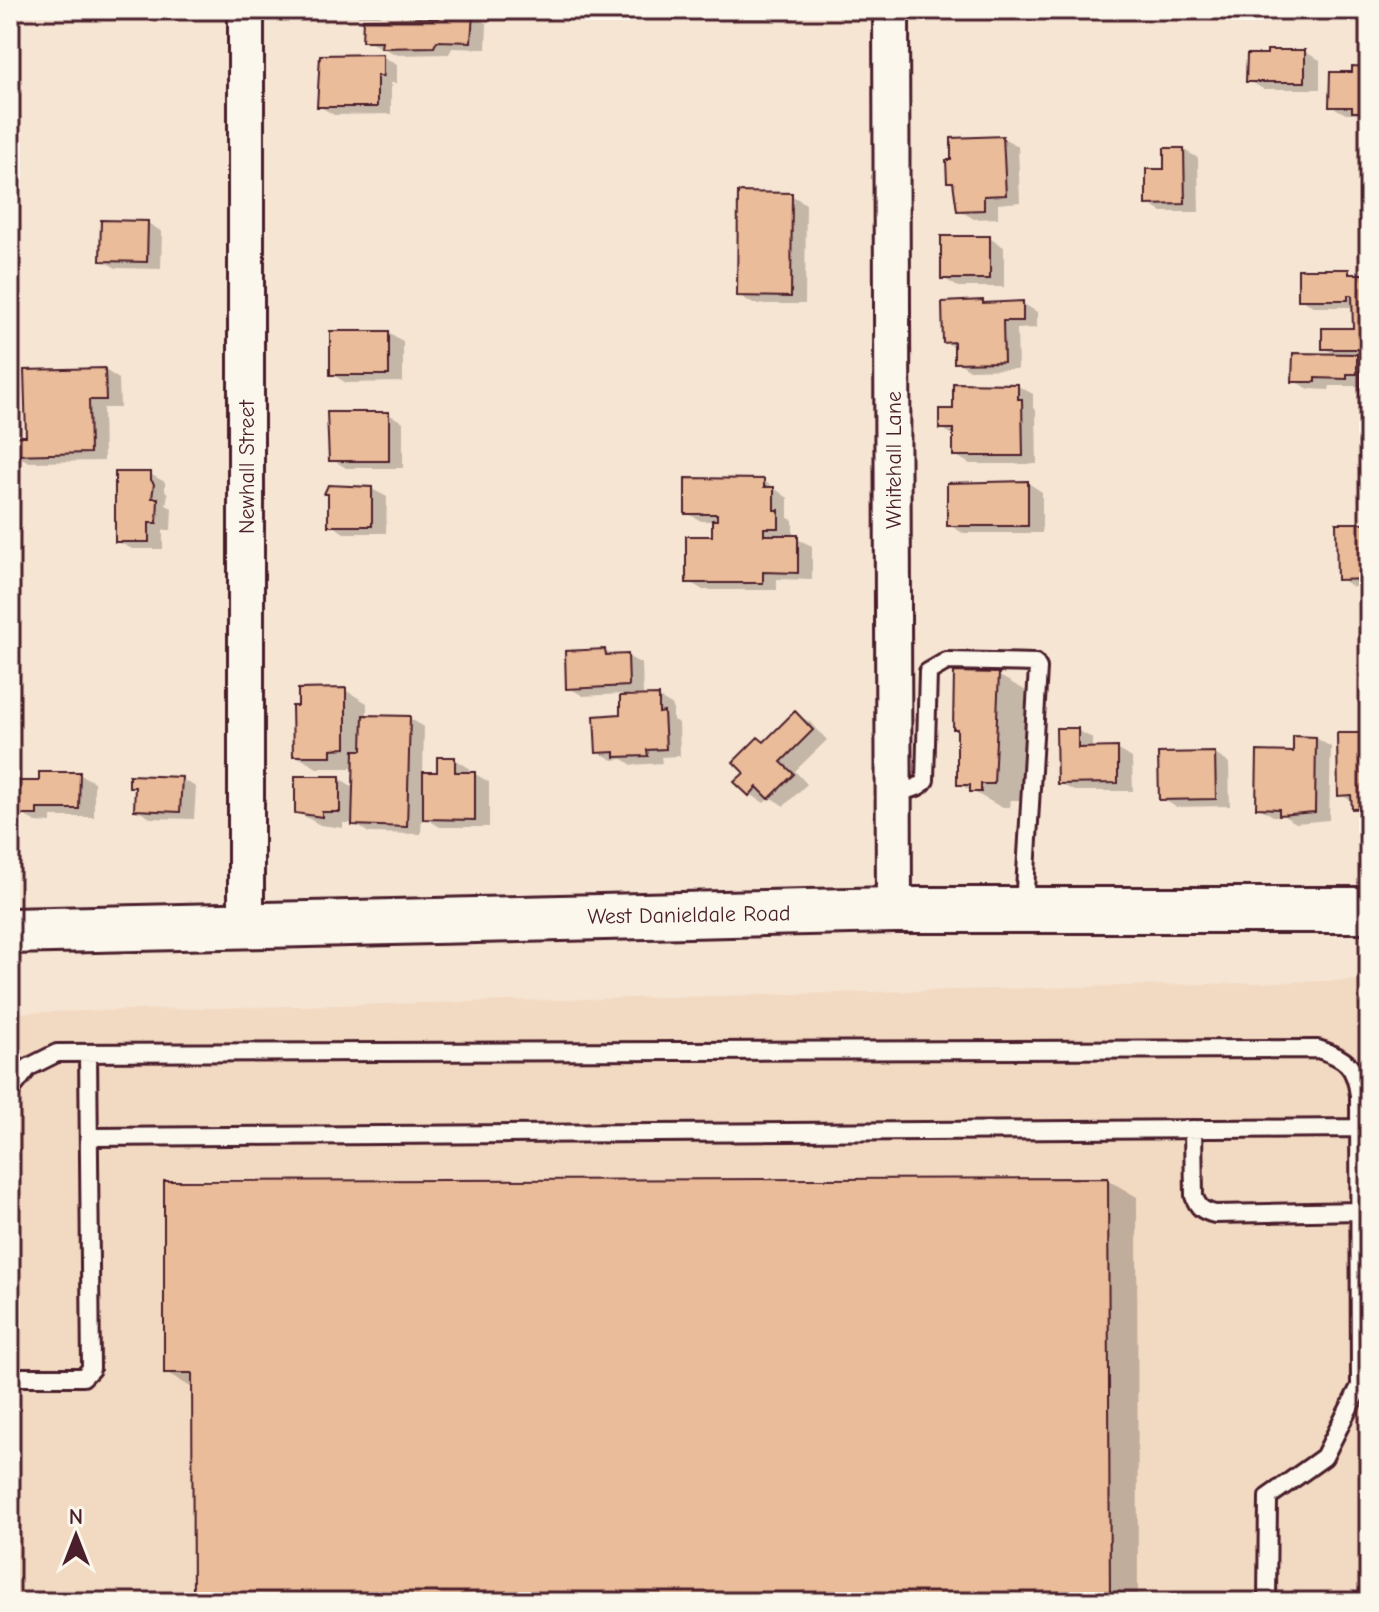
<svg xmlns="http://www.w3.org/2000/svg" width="1379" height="1612" font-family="'Comic Neue',sans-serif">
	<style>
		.built { fill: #f2d9c2 }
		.shadow { fill: #0003 }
		.building { fill: #eabc9a; stroke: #4a1f2b; stroke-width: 2 }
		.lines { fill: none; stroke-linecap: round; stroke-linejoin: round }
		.lane-casing { stroke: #4a1f2b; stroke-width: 22 }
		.street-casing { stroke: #4a1f2b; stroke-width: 40 }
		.secondary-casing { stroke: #4a1f2b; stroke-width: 50 }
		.lane { stroke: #fbf7ec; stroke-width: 16 }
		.street { stroke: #fbf7ec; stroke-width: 34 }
		.secondary { stroke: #fbf7ec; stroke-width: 44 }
		.labels { text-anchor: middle; stroke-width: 7; stroke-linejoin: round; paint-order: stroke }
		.street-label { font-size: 22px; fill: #4a1f2b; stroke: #fbf7ec }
	</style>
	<rect width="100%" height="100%" fill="#f6e5d3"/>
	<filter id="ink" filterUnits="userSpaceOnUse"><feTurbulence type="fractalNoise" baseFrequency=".0125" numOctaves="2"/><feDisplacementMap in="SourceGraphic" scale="16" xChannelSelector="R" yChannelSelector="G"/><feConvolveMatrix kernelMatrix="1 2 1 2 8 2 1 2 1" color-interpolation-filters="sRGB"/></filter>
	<g filter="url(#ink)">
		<path class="built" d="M1369,980V1602H10V1013Z"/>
		<path class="shadow" d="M347,10H381V16H358Z
			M712,10H795V19L727,20Z
			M473,15L487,24L486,49L452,48L449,54L398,55L364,40L440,20Z
			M1305,52L1320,60V89H1263L1248,80L1269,56Z
			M382,56L397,65V83H391V114L334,115L319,106Z
			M1369,69V119L1361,114H1346L1331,106L1354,74Z
			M1003,138L1018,146L1020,202L998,204V218L974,219L959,210L956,185L949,181Z
			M1184,150L1198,158L1199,212H1162L1148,204L1166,171Z
			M791,195L806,204L805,304H753L739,295Z
			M148,223L162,232L161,269L116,268L102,260Z
			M989,238L1004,247V287H958L943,278Z
			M1348,271L1357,276H1369V356H1357L1369,363V419L1362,415V386H1330L1329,390L1309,389L1294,381L1337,355L1324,348L1355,330V307H1315L1300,299Z
			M1022,303L1037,312V328L1017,329L1018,369L970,370L956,361V348L945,342Z
			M388,333L403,341V382L346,383L332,374Z
			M105,370L119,379L120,408H103L104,461L29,462L14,454L28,438Z
			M1018,386L1033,394V408L1036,410L1037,464H970L955,455V436L941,428L955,411Z
			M388,414L403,422V468H346L331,459Z
			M150,474L165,482V490L168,494L166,505L172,508L171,530H163V549H132L117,541Z
			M764,481L788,498V518L793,520V537L812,546V580L777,579V590H703L688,581L714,538V521H701L687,513Z
			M1028,483L1042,492V533H963L949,525Z
			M372,489L387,497L386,533H344L330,524Z
			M1369,525V587H1353L1339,578Z
			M605,651L614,656H627L642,664L643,694H629V698L658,697L673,706V720L679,723L680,756L661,757L662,763L632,765L623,759L613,760L598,752L623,716L622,694L583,696L568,687Z
			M998,675L1028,692L1023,800H1010V807H1001L959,784V730L955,728Z
			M345,690L367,703V717L409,718L424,727L423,774H439L455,759L469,768V774H475L489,782V827H440L422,816L421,834L369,833L353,823H343V828L320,825L297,812L339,778L355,788L356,768H317L295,755Z
			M795,714L810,722L827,740L795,771L807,784L784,806L770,797L764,803L750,794L747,773Z
			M1077,730L1092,738V749H1117L1132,758L1133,791H1074L1059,783Z
			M1369,735V816H1368L1353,808V802L1340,794Z
			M1316,738L1331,747L1329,820L1296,823L1284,816H1273L1258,807L1295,754Z
			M1215,754L1229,763L1230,806L1176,807L1161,798Z
			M79,774L94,782V817H51V823L36,822L21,814L41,783Z
			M181,779L196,787L194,819L150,818L136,809V790L131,786Z
			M1108,1180L1137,1197L1138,1602H195L194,1389L166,1372Z"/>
		<path class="building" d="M710,10H781V11L710,13Z
			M439,11L473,13L471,42L437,41L434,47L381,48L382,41H362L363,19L438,18Z
			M1267,50H1305V82H1246L1247,54H1267Z
			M383,54V76H377V107H317L320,55Z
			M1352,66L1369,67V112H1352V107H1329L1330,72H1352Z
			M1003,136L1006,195L984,196V210L957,211L953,182H947L946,160H951V138Z
			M1164,148H1184L1185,204L1146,205V169H1164Z
			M738,192L792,193L791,297L737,296Z
			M1363,203H1369V221H1363Z
			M101,220L148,221L147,262L100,261Z
			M941,236H990V279H941Z
			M1298,269H1349V274H1369V349H1322V328H1353L1352,295H1348V300H1298Z
			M983,300V303L1023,301V321H1003L1004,362L954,363V342L943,343L942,302Z
			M330,331H389V375H330Z
			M1293,353L1357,354V374H1347V379L1315,378V382H1292Z
			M105,368L106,400H89L90,453L12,455V436H26L24,370Z
			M1360,371H1369V416H1360Z
			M953,383L1018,384V399H1022L1023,456H953V429H939V409H953Z
			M327,412H389V461H329Z
			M1362,453H1369V468H1361Z
			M115,472H151V480L154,484L152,498H158L157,523H149V542H115Z
			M685,478L764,479V487H774V510H779V528H764V535H798V573L763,572V583H686V536H712V520H717V514H685Z
			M1028,481V526H947V483Z
			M328,485L372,487V526H328V494H324Z
			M1336,523H1369V579L1337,580Z
			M605,649L606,655L628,654L629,686L566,689L565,651Z
			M954,672L999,673L994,784H981V792H970V785H957V729H953Z
			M346,688V748L331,749V756H293L292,706H298V689Z
			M659,695V713L664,712L666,749L647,750L648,756L615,757V752L596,753L594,716L620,714V696Z
			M795,711L813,730L781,762L794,774L769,799L757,787L749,796L734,782L744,773L733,762L758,737L764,742Z
			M363,715L410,716L407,827L352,825L354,750H362Z
			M1056,728H1078V748L1118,747V783L1057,784Z
			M1337,733H1369V808L1352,809L1351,795L1338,796Z
			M1293,736L1316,737L1315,812L1279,815V809L1256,808L1257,751L1293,752Z
			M1215,752L1216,799L1159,800L1158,753Z
			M437,757H455V772H475V820L423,819V772H437Z
			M39,772H80L79,809H37V815H19V781H39Z
			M129,775L182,777L180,812L134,810L135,787H129Z
			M295,776H340V812H322V817L295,813Z
			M1108,1178L1110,1602H193L192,1373H164V1181Z"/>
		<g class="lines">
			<g class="lane-casing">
				<path id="lane" d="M894,791C905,790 919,790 925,780L928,672L947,661L1035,663L1038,668L1024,907
					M10,1091L29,1067L57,1053L1318,1049C1346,1058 1355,1065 1359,1095L1360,1386L1324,1457L1268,1497L1267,1602
					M1193,1129L1194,1196C1198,1208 1203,1211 1215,1214L1360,1211
					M89,1137L1360,1128
					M10,1284V1375
					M10,1377H83L91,1369L88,1053"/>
			</g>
			<g class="street-casing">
				<path id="street" d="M891,10L894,910
					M246,924V10"/>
			</g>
			<g class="secondary-casing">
				<path id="secondary" d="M10,931L894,910H1369"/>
			</g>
			<use href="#lane" class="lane"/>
			<use href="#street" class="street"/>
			<use href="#secondary" class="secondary"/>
		</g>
	</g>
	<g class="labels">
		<g class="street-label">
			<text transform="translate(893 460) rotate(-90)" y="8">Whitehall Lane</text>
			<text transform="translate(246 467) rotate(-90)" y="8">Newhall Street</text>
			<text transform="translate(689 914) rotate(-1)" y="8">West Danieldale Road</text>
		</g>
	</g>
	<rect width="1379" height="1612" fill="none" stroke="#fbf7ec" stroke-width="40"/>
	<rect x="20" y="20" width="1339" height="1572" fill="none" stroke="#4a1f2b" stroke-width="3" filter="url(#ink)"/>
	<g transform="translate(76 1536)" stroke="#fbf7ec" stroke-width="6" paint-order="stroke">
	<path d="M0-6L14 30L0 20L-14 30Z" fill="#4a1f2b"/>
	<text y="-12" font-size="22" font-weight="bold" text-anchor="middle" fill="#4a1f2b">N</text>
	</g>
</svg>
